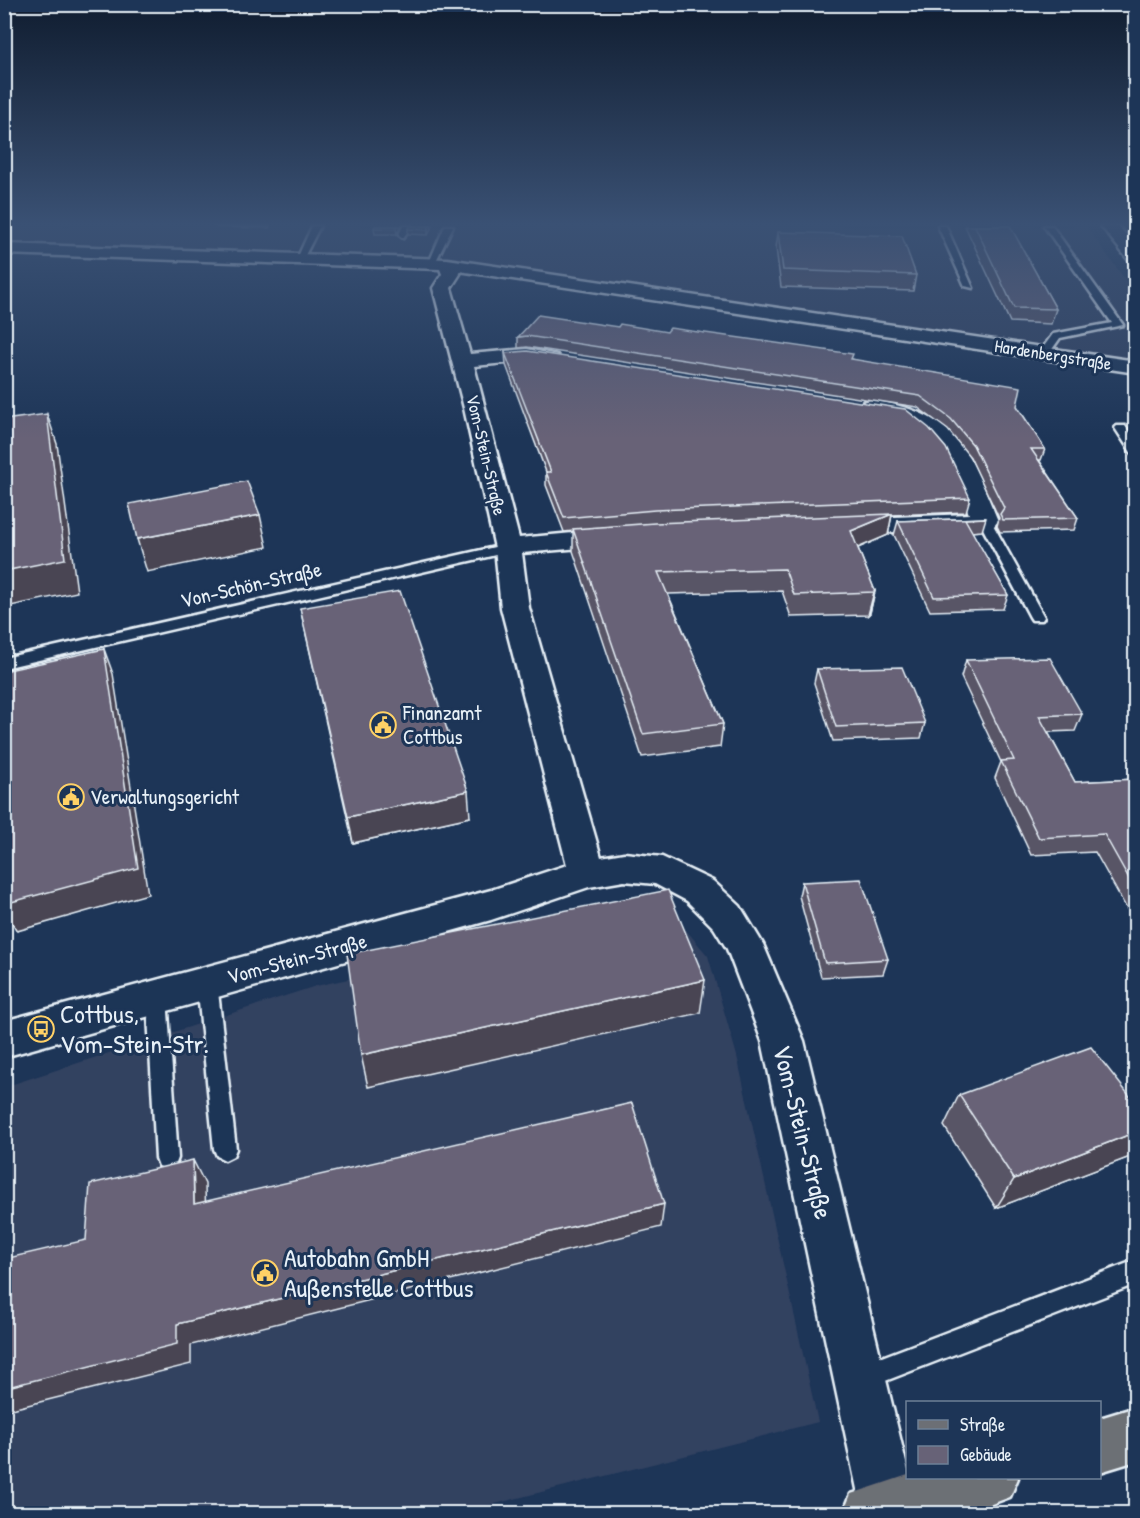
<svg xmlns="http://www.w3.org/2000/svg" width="1140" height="1518" font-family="'Patrick Hand',sans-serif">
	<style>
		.built { fill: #334261 }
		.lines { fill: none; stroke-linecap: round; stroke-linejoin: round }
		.service-casing { stroke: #e8f1f8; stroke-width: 5 }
		.minor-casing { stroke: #e8f1f8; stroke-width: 5 }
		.tertiary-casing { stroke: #e8f1f8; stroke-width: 5 }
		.primary-casing { stroke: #e8f1f8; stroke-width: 5 }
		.service { fill: #1d3557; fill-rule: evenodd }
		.minor { fill: #1d3557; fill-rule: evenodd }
		.tertiary { fill: #1d3557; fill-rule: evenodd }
		.primary { fill: #6c6f75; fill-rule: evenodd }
		.wall { fill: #595466; stroke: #e8f1f8; stroke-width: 1.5 }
		.shaded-wall { fill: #484553; stroke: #e8f1f8; stroke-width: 1.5 }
		.building { fill: #676277; stroke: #e8f1f8; stroke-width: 1.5 }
		.labels { text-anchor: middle; stroke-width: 6; stroke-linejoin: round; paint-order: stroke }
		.far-street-label { font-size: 18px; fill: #e8f1f8; stroke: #1d3557 }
		.street-label { font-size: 21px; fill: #e8f1f8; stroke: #1d3557 }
		.poi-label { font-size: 21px; fill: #e8f1f8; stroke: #1d3557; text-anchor: start }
		.near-poi-label { font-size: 26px; fill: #e8f1f8; stroke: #1d3557; text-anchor: start }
		.near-street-label { font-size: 26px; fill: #e8f1f8; stroke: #1d3557 }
	</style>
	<rect width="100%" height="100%" fill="#1d3557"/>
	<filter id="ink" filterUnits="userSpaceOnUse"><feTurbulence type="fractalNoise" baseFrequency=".0167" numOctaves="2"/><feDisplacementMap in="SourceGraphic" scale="12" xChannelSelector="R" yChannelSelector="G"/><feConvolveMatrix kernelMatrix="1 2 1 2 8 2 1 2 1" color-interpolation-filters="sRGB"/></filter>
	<g filter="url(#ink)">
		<path class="built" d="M5,226H1086L1135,293V362L457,262L5,246Z
			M669,910L708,956L737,1056L818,1422L459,1513H5L4,1087L316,986Z"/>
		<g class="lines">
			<g class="service-casing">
				<path id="service" d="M312,226H320L302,261H296Z
					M403,226H411L403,238L399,235Z
					M445,226H453L435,263L428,265Z
					M938,226H946L973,288L965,286Z
					M1044,226H1052L1123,325L1060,338L1048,355L1044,356L1039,353L1053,334L1112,323Z
					M1117,426H1125L1136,441V454H1132L1115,428Z
					M985,517L991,521L1044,617L1042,620H1032L1030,617L979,521Z
					M508,544L513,545V551L4,668V658Z
					M207,975L214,977L217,983L236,1149L233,1156L225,1160L217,1156L214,1149L197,983L200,977Z
					M157,988L164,991L167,997L178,1158L175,1166L167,1169L159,1166L156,1158L147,997L150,991Z
					M1136,1260V1284L862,1390L853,1386L849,1377L853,1368Z"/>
			</g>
			<g class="minor-casing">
				<path id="minor" d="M4,244L447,259L1136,361V373L459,271L460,274L451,288L470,354L527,349L557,355L560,359L557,363L550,365L527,361L474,366L519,538L616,529L625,531L629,537L625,543L616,545L522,553L529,608L601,857L624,853L662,857L713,881L740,906L763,944L804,1041L917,1508L915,1514H863L861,1508L762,1041L727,949L714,928L687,901L655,884L624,881L589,887L491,920L4,1057V1021L491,890L567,865L501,608L495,548L464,408L433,288L442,274L440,269L4,254Z
					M871,400C957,414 967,446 998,521L994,526L845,535L836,533L832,527L836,521L845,519L969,514C955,477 941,434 900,419C888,415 875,415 863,412L860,407L863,402Z"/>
			</g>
			<g class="tertiary-casing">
				<path id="tertiary" d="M1101,226H1118L1136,246V263L1130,262Z"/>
			</g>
			<g class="primary-casing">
				<path id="primary" d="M1136,1407V1461L1100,1472V1418Z
					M908,1475V1478H1018L1010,1497L965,1514H843L851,1494Z"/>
			</g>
			<use href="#service" class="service"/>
			<use href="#minor" class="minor"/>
			<use href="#tertiary" class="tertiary"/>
			<use href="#primary" class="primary"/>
		</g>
		<path class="wall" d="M215,226H270L269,228L216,227Z
			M375,226H400L397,234H375L374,228Z
			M432,226L428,235L408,234V229Z
			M965,226H1010L1056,309L1051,324L1010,322Z
			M778,232L916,275L913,291L781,287L776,248Z
			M618,327L852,359L1017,406L1045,449L1041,460H1039L1078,518L1074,530L1000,532L997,526L999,518L970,457L948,430L917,407L527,347L518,348V337Z
			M505,353L970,498L966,512L892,515L888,535L858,548L875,591L870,613L868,615L791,617L782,591L668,594L723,724L720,747L642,757L573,551V531L564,532L546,485V472L506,365Z
			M986,518L982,531L972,532L1008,595L1003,609L930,611L894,535L898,521Z
			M300,608L470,817L353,843Z
			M966,660L1082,714L1075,731L1048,732L1075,782L1136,779V925L1095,852L1031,855L995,778L1001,762L961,677Z
			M817,669L925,723L921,738L833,741L814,683Z
			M802,882L888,959L883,974L821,977L799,896Z
			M959,1095L1130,1157L996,1208L944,1126Z"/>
		<path class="shaded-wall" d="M397,226H400L397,234L396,229Z
			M429,226H432L428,235V230Z
			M47,414L57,444L77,592L6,607L4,604V571Z
			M892,514L888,535L846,553L851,531Z
			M260,515L267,547L147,572L137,539Z
			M875,591L870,613L868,615L874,592Z
			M104,649L113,674L148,894L17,931L4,909V904Z
			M468,791L470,817L353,843L348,817Z
			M705,980L700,1013L368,1087L361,1055Z
			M1136,1132V1149L1130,1157L996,1208L1014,1179Z
			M193,1160L205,1184L206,1226L194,1204Z
			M664,1204L661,1227L191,1345V1364L4,1411V1388L177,1324Z"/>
		<path class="building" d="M375,226H397L396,229L374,228Z
			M409,226H429L428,230L408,229Z
			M975,226H1010L1056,309L1014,308Z
			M778,232L902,236L916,275L783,270Z
			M538,315L618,327L620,324L667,332L670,328L853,354L851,359L1021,387L1017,406L1045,449H1031L1078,518L1003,520L1000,514L1004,508L973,445L951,419L920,396L527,336L518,337Z
			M527,351L905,409L929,428L946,448L970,498L655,510L564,518L546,472H551L505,353Z
			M47,414L65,559L4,571V420Z
			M247,481L260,515L137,539L129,504Z
			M892,514L851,531L875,591L874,592L794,595L785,569L658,572L723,724L643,734L573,529L655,523Z
			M986,518L965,519L1008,595L934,597L898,521Z
			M400,591L468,791L348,817L300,608Z
			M104,649L138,868L4,904V671Z
			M1050,658L1082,714L1039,716L1075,782L1136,779V891L1104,834L1039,838L1001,761L1014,760L966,660Z
			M902,667L925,723L836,727L817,669Z
			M861,879L888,959L825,963L802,882Z
			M668,890L705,980L361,1055L347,954Z
			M1091,1047L1136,1104V1132L1014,1179L959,1095Z
			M632,1103L664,1204L177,1324V1344L4,1388V1259L86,1240L90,1184L193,1160L194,1204Z"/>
	</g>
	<linearGradient id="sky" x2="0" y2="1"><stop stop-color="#101d30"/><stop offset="0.51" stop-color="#3a5174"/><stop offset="1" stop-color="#3a5174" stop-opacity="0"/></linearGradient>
	<rect width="1140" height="439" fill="url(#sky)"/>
	<defs>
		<g id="civic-ring" transform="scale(1.35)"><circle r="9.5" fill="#1d3557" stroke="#ffd166" stroke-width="1.5"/><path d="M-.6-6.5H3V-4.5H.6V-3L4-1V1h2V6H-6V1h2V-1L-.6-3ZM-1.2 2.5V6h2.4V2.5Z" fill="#ffd166"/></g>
		<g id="bus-ring" transform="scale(1.35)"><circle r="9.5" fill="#1d3557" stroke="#ffd166" stroke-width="1.5"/><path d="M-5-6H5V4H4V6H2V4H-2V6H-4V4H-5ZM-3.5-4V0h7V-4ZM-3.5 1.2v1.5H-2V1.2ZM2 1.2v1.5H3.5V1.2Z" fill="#ffd166"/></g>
	</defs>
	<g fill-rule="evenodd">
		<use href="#civic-ring" x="383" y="725"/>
		<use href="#civic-ring" x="71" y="797"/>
		<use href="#bus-ring" x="41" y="1029"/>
		<use href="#civic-ring" x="265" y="1273"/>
	</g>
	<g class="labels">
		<g class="far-street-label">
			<text transform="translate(1053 355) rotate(9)" y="6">Hardenbergstraße</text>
			<text transform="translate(486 455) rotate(77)" y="6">Vom-Stein-Straße</text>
		</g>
		<g class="street-label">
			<text transform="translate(251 585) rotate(-13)" y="7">Von-Schön-Straße</text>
			<text transform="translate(297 959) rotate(-15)" y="7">Vom-Stein-Straße</text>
		</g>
		<g class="poi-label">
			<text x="403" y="720">Finanzamt<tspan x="403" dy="24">Cottbus</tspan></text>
			<text x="90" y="804">Verwaltungsgericht</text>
		</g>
		<g class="near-poi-label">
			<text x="60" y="1023">Cottbus,<tspan x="60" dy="30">Vom-Stein-Str.</tspan></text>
			<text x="284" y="1267">Autobahn GmbH<tspan x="284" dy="30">Außenstelle Cottbus</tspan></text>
		</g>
		<g class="near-street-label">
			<text transform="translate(803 1132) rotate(76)" y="9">Vom-Stein-Straße</text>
		</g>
	</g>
	<rect width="1140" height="1518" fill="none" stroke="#1d3557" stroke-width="24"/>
	<rect x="12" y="12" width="1116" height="1494" fill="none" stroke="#e8f1f8" stroke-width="2" filter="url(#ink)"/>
	<rect x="906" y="1401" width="195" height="78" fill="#1d3557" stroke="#6e8097" stroke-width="1.5"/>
	<rect x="918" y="1420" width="30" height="9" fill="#6c6f75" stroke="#6e8097" stroke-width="1.5"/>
	<text x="960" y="1431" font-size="18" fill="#e8f1f8">Straße</text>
	<rect x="918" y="1446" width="30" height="18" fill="#676277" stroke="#6e8097" stroke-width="1.5"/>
	<text x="960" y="1461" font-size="18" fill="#e8f1f8">Gebäude</text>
</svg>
